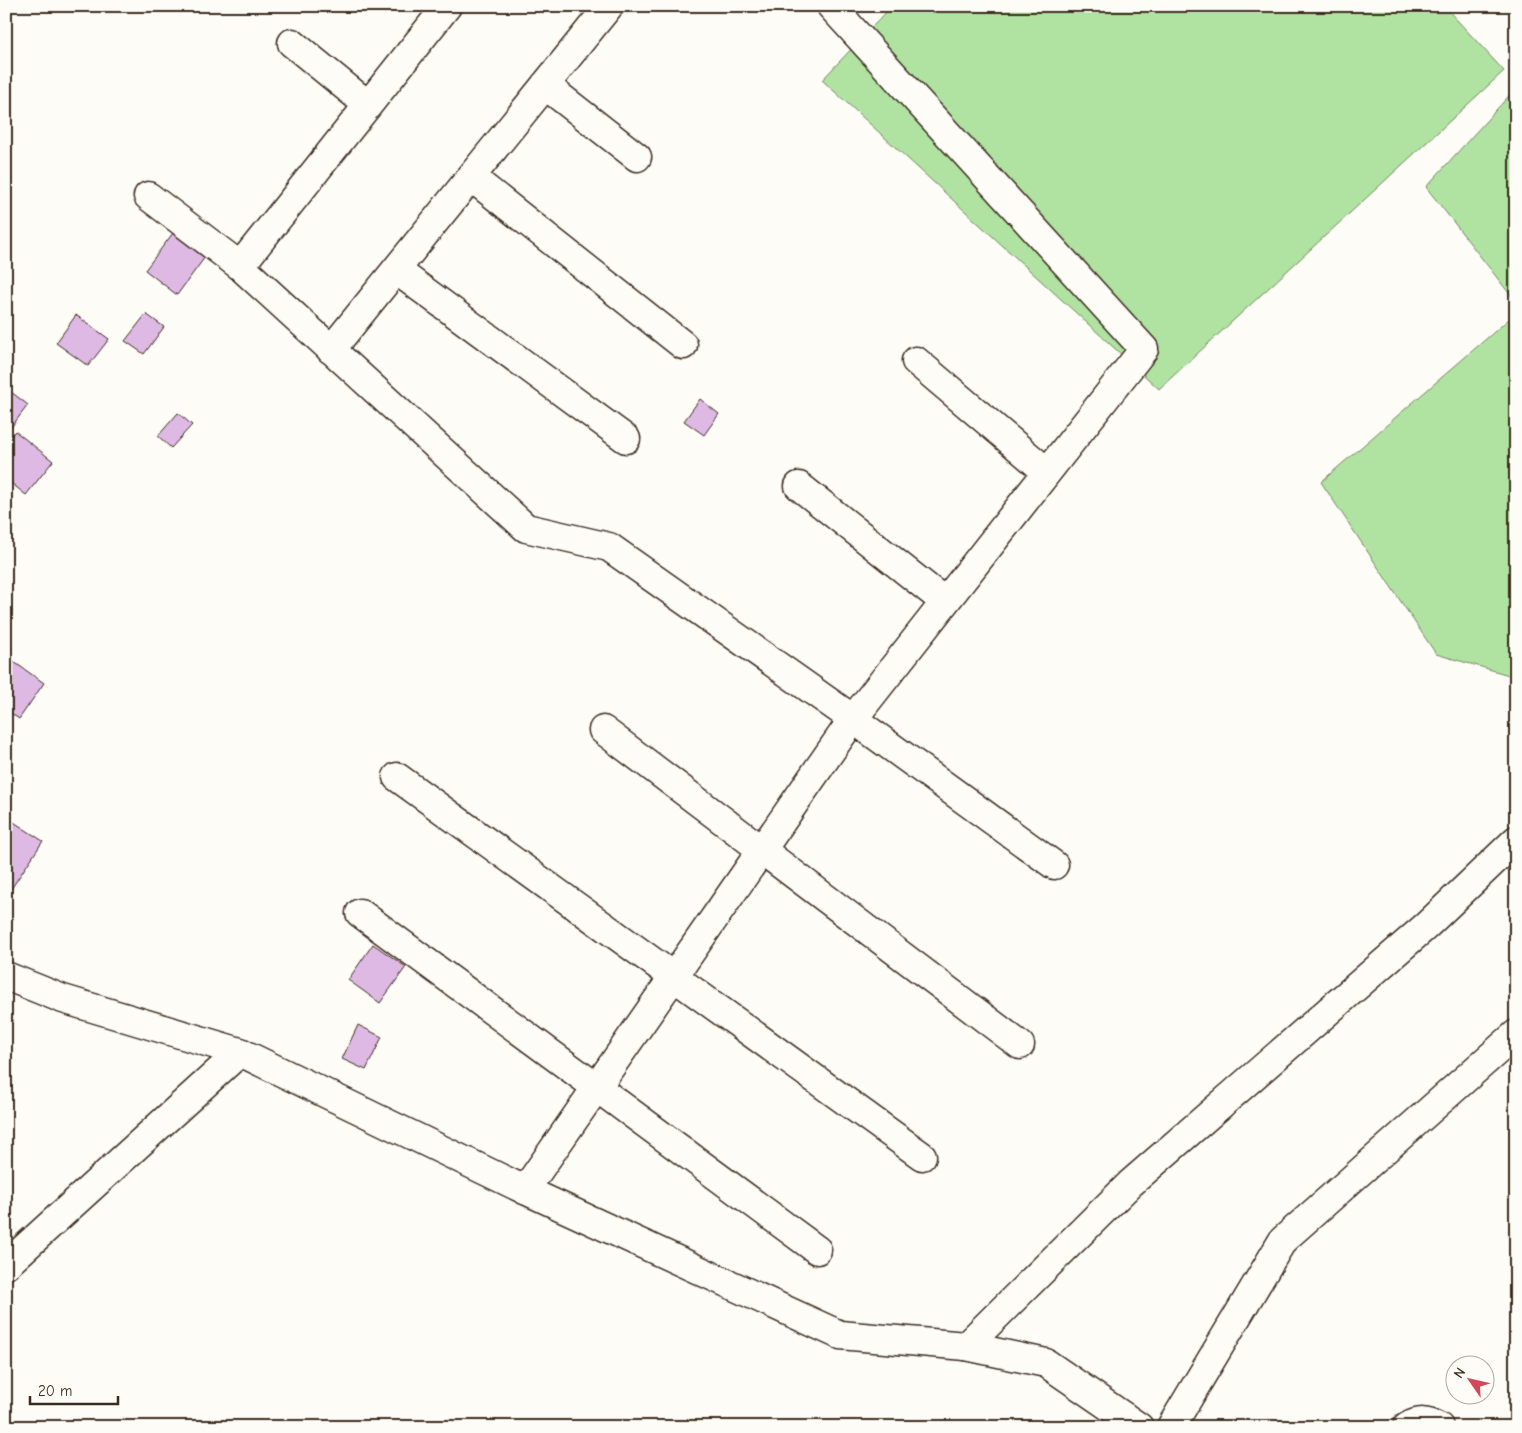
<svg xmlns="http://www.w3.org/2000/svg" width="1522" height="1433" font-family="'Comic Neue',sans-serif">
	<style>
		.green { fill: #b0e2a2; stroke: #768660 }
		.building { fill: #ddb9e3; stroke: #3b2a1e }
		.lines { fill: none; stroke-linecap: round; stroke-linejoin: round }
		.minor-casing { stroke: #3b2a1e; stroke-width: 31 }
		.tertiary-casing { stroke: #3b2a1e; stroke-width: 31 }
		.minor { stroke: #fdfcf7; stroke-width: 28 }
		.tertiary { stroke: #fdfcf7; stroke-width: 28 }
	</style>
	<rect width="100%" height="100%" fill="#fdfcf7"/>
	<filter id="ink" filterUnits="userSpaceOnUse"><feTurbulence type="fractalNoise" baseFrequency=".02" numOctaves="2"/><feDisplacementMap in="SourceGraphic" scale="10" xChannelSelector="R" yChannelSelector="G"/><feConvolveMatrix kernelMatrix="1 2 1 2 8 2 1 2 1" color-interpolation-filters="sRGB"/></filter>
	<g filter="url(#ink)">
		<path class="green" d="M892,6H1444L1504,71L1159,389L822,80Z
			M1516,88V302L1426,187Z
			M1516,313V677L1436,654L1321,482Z"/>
		<path class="building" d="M173,233L205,257L177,295L145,270Z
			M146,314L164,327L144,354L125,341Z
			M76,315L109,339L88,366L56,343Z
			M6,388L28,405L6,434Z
			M700,399L719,414L704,435L684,421Z
			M178,413L192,425L171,448L158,436Z
			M15,431L53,461L26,495L6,479V442Z
			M14,662L44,683L19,719L6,710V673Z
			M6,817L43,841L11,889L6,886Z
			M373,944L406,967L380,1003L348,980Z
			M358,1025L382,1037L366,1070L342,1059Z"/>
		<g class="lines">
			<g class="minor-casing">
				<path id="minor" d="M831,6L1144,349L853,719L1054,865
					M292,43L368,105
					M545,85L637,157
					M471,177L683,345
					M148,196L240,266L526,528L609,547L853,719L525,1190
					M240,266L447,6
					M396,270L626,439
					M331,350L609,6
					M916,361L1047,472
					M799,486L945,602
					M603,730L1020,1045
					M397,777L922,1156
					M360,913L817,1250
					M6,1265L240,1052
					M966,1346L1131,1183L1426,926L1516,840
					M1171,1427L1283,1240L1516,1034
					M1407,1427C1419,1420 1427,1421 1439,1427"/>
			</g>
			<g class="tertiary-casing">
				<path id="tertiary" d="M6,976L63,999L240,1052L525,1190L840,1335L966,1346L1046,1363L1139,1427"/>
			</g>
			<use href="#minor" class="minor"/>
			<use href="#tertiary" class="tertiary"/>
		</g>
	</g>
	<rect width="1522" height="1433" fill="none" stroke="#fdfcf7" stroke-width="25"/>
	<rect x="12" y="12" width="1497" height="1408" fill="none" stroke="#3b2a1e" stroke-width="2" filter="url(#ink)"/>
	<g transform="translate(1470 1380) rotate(304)"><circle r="24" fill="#fdfcf7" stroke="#afa8a0"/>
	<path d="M0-4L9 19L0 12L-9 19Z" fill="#d1495b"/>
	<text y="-8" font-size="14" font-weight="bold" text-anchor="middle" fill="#3b2a1e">N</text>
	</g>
	<path d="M30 1396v8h88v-8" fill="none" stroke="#3b2a1e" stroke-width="2.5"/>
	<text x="38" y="1396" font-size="15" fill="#3b2a1e" stroke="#fdfcf7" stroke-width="4" paint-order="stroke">20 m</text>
</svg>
